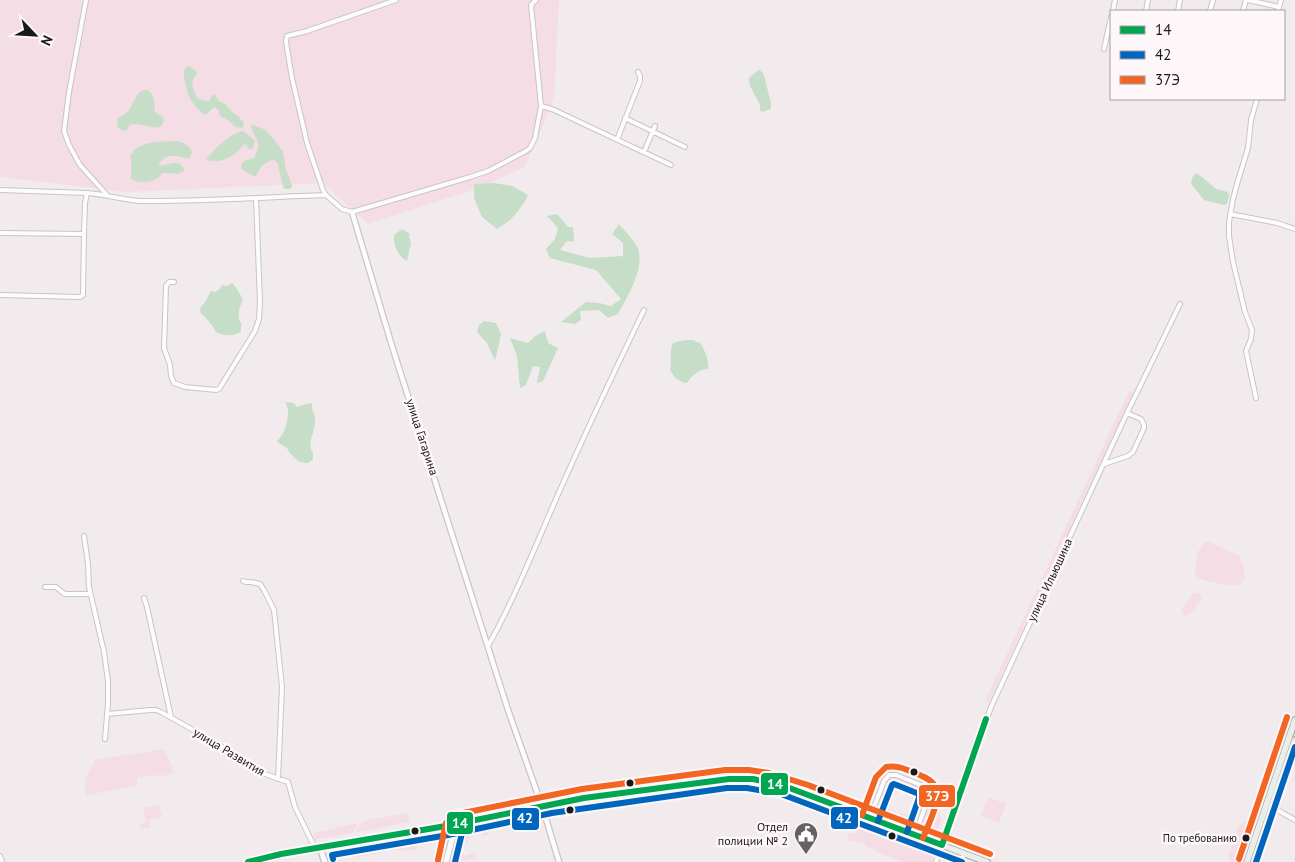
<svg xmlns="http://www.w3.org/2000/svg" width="1295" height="862" font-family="'PT Sans',sans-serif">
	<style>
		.green { fill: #f5dde5 }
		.water { fill: #c6dec7 }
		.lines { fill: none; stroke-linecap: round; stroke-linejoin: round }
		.minor-casing { stroke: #c9c4c6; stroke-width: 6 }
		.tertiary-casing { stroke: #c9c4c6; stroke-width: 7 }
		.secondary-casing { stroke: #c9c4c6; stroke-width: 8 }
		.primary-casing { stroke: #abb1aa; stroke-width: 8 }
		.minor { stroke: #fdfcfc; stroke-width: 4 }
		.tertiary { stroke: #fdfcfc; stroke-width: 4.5 }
		.secondary { stroke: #fdfcfc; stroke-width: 5 }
		.primary { stroke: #e9eeea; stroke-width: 5.5 }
		.bus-1-casing { stroke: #fef7f9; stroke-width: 10 }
		.bus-2-casing { stroke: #fef7f9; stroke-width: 10 }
		.bus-3-casing { stroke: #fef7f9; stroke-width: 10 }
		.bus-1 { stroke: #00a651; stroke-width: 6 }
		.bus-2 { stroke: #0065bd; stroke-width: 6 }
		.bus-3 { stroke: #f26522; stroke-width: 6 }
		.bus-dot { fill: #1b1819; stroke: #fef7f9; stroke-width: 2 }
		.labels { text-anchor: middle; stroke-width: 5; stroke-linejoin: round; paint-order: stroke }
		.bus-label { font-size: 11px; fill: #1b1819; stroke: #fef7f9; text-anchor: end }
		.street-label { font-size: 12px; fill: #1b1819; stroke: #fef7f9 }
		.poi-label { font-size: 12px; fill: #1b1819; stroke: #fef7f9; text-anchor: end }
		.line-badge { stroke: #fef7f9; stroke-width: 2 }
		.badge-label { font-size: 14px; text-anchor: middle; font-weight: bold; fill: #fff }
	</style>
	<rect width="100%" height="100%" fill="#f1ebed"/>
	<path class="green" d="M0,0H562L559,2L554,99L525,167L479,188L368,224L323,183L126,192L0,177Z
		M1129,391L1133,393L989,702L985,701Z
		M1208,541L1239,556C1258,598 1223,585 1200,579L1196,576L1195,574C1196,562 1196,546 1208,541Z
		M1194,592L1200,594L1202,597L1201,600L1190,614L1185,616L1182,613V608Z
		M164,749L172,766L173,774L162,776L161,775L137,777V786L86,795C84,788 85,778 89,771C91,767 93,764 95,760Z
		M893,777L921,787L925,790V798L920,812L916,803L920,796L917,798L914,794L912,797C907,788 898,790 890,790V792L879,801L887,781Z
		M796,795H798L860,818L880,828L879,829L795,797Z
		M931,796L942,819L938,832L921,826Z
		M988,797L1006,804L999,823L981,816Z
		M159,805L162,817L149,820L150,827L140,829L139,824L146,822L143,808Z
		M877,806C887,808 898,812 907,815L912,812L917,815L918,817C917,821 916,825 912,827C907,829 885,821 880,818C877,815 877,814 876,811L880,813L876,809Z
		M817,807L881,831L882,834L888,835H891L934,851L935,853L932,862H903L876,852L872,847L869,848L866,847L863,843C857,842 853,842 847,840L849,833H851L855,834L857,832L853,827L851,826L845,831L840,820L817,811L816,809Z
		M408,813L410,822L356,832L362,821Z
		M1255,813L1256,814V817L1246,839L1241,862H1230L1229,856L1239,826Z
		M356,823L357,825L353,833L314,840V833Z
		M485,826L489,829L490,833L486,836L482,835L481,832H478L470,834L465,846L463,847L462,855L464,856L475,853L474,858L462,861L455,860L454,859C461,833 458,832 485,826Z
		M414,837L418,838L419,841L417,847L413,850H392L355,858L349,855L338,857L335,855C342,845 352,849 361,847C367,847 371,842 377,842C384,841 377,844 384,840Z"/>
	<path class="water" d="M189,66L197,72V74C189,81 193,89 197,98L209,102L212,95H215L219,101L226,105L231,111L239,117L244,123L243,128L235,127L229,121L220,116L219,111L215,107L213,108L205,115C193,106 188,97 185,83C184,76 183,73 186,67Z
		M759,70L762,72L764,75L771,103V109L762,112L760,110V105L750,86L749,79L751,76Z
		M143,90H148L152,94L154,100L155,112L164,118C162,133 152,126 142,125C138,124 134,124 130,124L126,131L119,129L117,124L118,118C121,116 126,114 128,111C134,104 134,95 143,90Z
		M253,125L266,130L283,151L286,170L292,185V187L290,189H285L283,187L278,164L274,160C265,161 260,167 256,176H254L244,171L241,167V165L244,161L254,158C263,140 255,142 251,126Z
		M242,131L249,135L255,141L252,149H249L246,145L244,144C236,156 222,164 207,160V158C216,148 228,135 242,131Z
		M176,141C182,142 190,145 192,152L189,159C176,156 170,152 159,163L160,166C170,165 178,158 185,170C177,177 171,172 162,173C160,176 160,177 156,179C150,183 137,183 131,179C130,171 133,164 130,156C138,140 161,142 176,141Z
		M1197,173L1216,189L1228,192L1229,197L1227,204L1224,205L1204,200L1192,185L1191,182L1193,176Z
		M495,183L512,186L528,195C527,200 515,215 511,219C507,223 501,226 497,229L482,217L474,198V184Z
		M557,214L568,227H573L574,242L567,241L560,250L590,258L623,256V243L612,234L619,224C625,232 635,240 638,249C645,269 627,297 618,314L608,318L599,310L580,311L581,320L575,324L561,322L586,302L599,303L611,306L621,299L596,270L550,258L546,249L555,239L558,228L547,216Z
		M402,229L410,234L409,236L411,243L407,261C398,256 393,245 394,235Z
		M232,283L235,286L243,299C240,307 235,317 242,324L241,327V331C235,337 224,336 216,332C214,327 205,316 201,314L200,308L205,302L211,291L215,292L220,289L222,285L227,286Z
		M484,321L496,323L501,334L495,361L487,343L477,332L479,325Z
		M545,331L548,343L558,348L543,381L537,383L540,367L533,366L526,385L520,388L517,356L510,338L528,343L534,337Z
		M685,340H692L700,343C705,350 709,360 708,369C700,369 691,376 687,383C679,382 673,377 670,369C673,360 668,353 673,343Z
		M285,402L294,403L297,407L306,404L312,403C311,411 315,413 315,420C316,431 306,443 313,453V459L308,463H304L298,461L289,452L287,448L277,442C279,439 280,437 282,435C287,426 291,410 285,402Z"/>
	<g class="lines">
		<g class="minor-casing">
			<path id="minor" d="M86,0L69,92L64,131L69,145L80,165L107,195
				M1248,0L1279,7
				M1113,11L1115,0
				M1146,11L1148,0
				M1178,11L1180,0
				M1210,11L1213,0
				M1243,11L1246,0
				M1278,11L1281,0
				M1104,49L1111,17
				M541,106L552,109L671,165
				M625,118L685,147
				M617,140L640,81V76L638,72
				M644,152L655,126
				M0,190L87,193
				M326,195L323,190L307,143L292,78L286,42L287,36L307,31L396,0
				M1230,214L1277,223L1295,229
				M0,233L84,234L85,203L87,193C105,194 121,200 140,201C202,202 264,197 326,195L342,209L352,212L470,177L488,171L526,151L530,148L535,138L541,106L531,5L536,0
				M174,282H169L166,286L164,348L170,365L171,376L174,383L185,387L216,390L219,389L255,331L259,319L260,302L256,198
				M0,295L80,297L83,295L84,234
				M1256,398L1246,351L1251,339L1252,330L1245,312L1233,262L1229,236V222L1233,199L1237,184L1248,148L1251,120L1257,99
				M1104,464L1128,456L1133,452L1144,428V425L1141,419L1127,413
				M84,536L88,564L89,587L104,652L108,681V704L105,739
				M243,581L246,582H251L260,584L264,590L274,610L282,687L278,779
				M45,587H56L62,592L65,594H90
				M144,598L147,607L171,717
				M488,646C516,596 537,542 560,490C587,429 615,370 644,310
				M107,714L150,710H156L161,712L213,741L265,774L288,782L295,807L315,848
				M1272,807L1295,820
				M870,818L884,781L889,775H896L921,785L927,790L928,799L915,835
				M0,856L2,862
				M936,862L991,707L1127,413L1180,304
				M961,862L964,853"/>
		</g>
		<g class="tertiary-casing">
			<path id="tertiary" d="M352,212L392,346L508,710L544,812L559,862"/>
		</g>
		<g class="secondary-casing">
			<path id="secondary" d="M320,848L325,862
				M446,862L454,832L455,824"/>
		</g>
		<g class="primary-casing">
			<path id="primary" d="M248,862L281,854L446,826L542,806L584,798L729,779H753L784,786L987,862
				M1247,862L1295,720
				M1254,862L1275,797L1295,740"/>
		</g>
		<use href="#minor" class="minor"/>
		<use href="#tertiary" class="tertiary"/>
		<use href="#secondary" class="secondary"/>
		<use href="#primary" class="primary"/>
		<g class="bus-1-casing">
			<path id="bus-1" d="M942,845L986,719
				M248,862L281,854L446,826L584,798L729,779H753L784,786L942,845"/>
		</g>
		<g class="bus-2-casing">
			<path id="bus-2" d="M878,821L892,785L894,784L919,794V798L907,832
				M333,859L332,855L448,835L552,813L727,788H747L781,794L962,862
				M455,862L464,825
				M1256,862L1295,747"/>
		</g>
		<g class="bus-3-casing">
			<path id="bus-3" d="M453,815L582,789L725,770H749L769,773L808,785L990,854
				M862,815L876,777L886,767C897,765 905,769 915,773C922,776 931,779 935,786C942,799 928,825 923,838
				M1239,859L1287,717
				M438,860L446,823"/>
		</g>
		<use href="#bus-1" class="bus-1"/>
		<use href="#bus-2" class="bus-2"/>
		<use href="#bus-3" class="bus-3"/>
	</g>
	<defs>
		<g id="civic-pin" transform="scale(1.25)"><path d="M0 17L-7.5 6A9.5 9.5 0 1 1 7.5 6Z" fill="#666263" stroke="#fef7f9"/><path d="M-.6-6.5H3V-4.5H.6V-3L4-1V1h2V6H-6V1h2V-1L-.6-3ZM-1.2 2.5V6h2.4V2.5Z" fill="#fff"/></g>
	</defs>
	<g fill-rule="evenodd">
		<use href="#civic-pin" x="806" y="834"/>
	</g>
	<g class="bus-dot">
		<circle cx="914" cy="772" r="4.5"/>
		<circle cx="630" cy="783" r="4.5"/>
		<circle cx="821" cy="790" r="4.5"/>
		<circle cx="570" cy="810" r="4.5"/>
		<circle cx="415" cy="831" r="4.5"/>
		<circle cx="892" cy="836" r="4.5"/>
		<circle cx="1246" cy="838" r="4.5"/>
	</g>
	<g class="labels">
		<g class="bus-label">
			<text x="1237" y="842">По требованию</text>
		</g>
		<g class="street-label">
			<text transform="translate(422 437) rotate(72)" y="4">улица Гагарина</text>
			<text transform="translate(1050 580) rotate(-65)" y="4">улица Ильюшина</text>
			<text transform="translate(229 752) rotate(31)" y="4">улица Развития</text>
		</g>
		<g class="poi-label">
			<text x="788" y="831">Отдел<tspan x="788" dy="14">полиции № 2</tspan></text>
		</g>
	</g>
	<g class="line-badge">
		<rect x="760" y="772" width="29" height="24" rx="5" fill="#00a651"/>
		<rect x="918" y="784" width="38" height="24" rx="5" fill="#f26522"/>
		<rect x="830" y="806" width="29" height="24" rx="5" fill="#0065bd"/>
		<rect x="511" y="807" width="29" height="24" rx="5" fill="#0065bd"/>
		<rect x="446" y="811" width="28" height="24" rx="5" fill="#00a651"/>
	</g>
	<g class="badge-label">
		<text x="775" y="789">14</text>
		<text x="937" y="801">37Э</text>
		<text x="844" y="823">42</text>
		<text x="525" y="823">42</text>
		<text x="460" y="828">14</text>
	</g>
	<rect x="1110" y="10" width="175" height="90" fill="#fef7f9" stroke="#a39e9f"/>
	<rect x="1120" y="26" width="25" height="8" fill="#00a651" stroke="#a39e9f"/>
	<text x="1155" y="35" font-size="15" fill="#1b1819">14</text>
	<rect x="1120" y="51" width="25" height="8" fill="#0065bd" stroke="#a39e9f"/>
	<text x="1155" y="60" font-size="15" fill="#1b1819">42</text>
	<rect x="1120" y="76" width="25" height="8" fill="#f26522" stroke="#a39e9f"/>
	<text x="1155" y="85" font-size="15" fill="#1b1819">37Э</text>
	<g transform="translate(35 35) rotate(115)" stroke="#fef7f9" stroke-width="4" paint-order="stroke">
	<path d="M0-4L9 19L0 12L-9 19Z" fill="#1b1819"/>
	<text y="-8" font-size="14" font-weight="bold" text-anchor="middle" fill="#1b1819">N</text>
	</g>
</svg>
